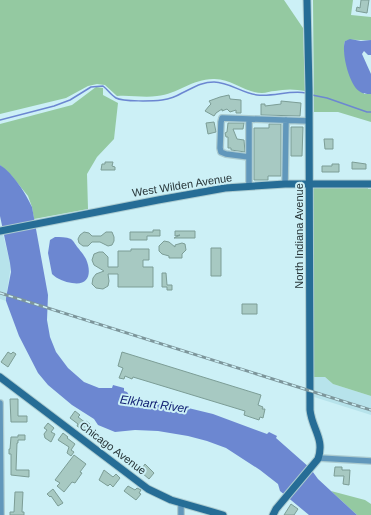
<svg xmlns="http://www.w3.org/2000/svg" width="371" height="515" font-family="Helvetica,sans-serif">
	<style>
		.built { fill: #b7e3eb }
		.green { fill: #94c9a1 }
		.water { fill: #6c87d1 }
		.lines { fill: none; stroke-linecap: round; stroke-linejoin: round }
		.stream { stroke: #6c87d1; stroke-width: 1.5 }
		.building { fill: #a7c9c2; stroke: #7c9d96 }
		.street-casing { stroke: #abcbd0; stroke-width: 8 }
		.secondary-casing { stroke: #abcbd0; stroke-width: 9 }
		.street { stroke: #6197bb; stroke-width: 5.5 }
		.secondary { stroke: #266d96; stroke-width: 7 }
		.rail-casing { stroke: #7d969b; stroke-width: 3 }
		.rail { stroke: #ccf0f6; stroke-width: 1.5; stroke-dasharray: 4.5; stroke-linecap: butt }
		.labels { text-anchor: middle; stroke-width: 4; stroke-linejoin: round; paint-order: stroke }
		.street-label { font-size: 11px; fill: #273538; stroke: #ccf0f6 }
		.water-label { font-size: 12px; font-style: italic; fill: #0e1c71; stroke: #ccf0f6 }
	</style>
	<rect width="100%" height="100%" fill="#ccf0f6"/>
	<path class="built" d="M0,234H3L10,263V272L6,298V301L0,299Z
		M314,377H325L333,384L371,396V415L314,397Z"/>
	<path class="green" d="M0,0H284L303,28L305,91C295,89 285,89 275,91C271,91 266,93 262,93C245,93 231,78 213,79C192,79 178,94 157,96C144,98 131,95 117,96L105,85L97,84L88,86L66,98L0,114Z
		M313,0H353L351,15L371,17V40C362,41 353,38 345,41C340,56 357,80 364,94H371V122L338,112H314Z
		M96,87L103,88V95L118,103L114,139L97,157L87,174L88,209L34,219L32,207L28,196L11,175L0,165V124L72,105Z
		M315,187H368V189H371V396L333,384L325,377H314L311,192L312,190Z
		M331,491L365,500L371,504V515H357Z"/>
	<path class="water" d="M350,39L361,41L371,40V55H368L364,51L362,54L371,74V94C366,94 363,94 359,91C349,84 341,52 345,41Z
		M0,165C13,173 26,194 32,207L48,295L47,320L50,337L56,352L68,368L84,382L99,388H112L113,385L124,388V391L127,392L131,398L143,402L180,406L213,414L267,434L269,432L277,436L276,438L310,468L318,479L357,515H309L280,491L278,484L260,470L226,448L207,441L188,436L158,431L135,430L115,432L98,425L94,419L72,405L48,385L38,373L19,336L6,301V298L11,272L10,263L0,216Z
		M55,237C60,237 66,237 71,239C74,241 76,246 79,249C81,252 84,255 86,259C92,273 89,286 72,283C65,282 57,279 52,274L48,253L50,240Z"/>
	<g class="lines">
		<path class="stream" d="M312,95L327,98L367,112H371
			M0,120L54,106L70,100L91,87L103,86C108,90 111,95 116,98C123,102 154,101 162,100C169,99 177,96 182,93C193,88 201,82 214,82C229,82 242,93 257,95C274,97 289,90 306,93"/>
	</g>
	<path class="building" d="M361,0H369L367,13L356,11L357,7L360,8Z
		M229,95L230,99L241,100V113H236V110L230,112L227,109L222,111V109L216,113L214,116L205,111L209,106L211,104L209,101L220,97Z
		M281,101L301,103L300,116L261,115V104H265V106L281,104Z
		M214,122L216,132L208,134L206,123Z
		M228,123H244L243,129H233L237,139L244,140L245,152L231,150V148H228V137H226L225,133L227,132Z
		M269,124H281V176H268V180H254V128H269Z
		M291,127H303L302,156H291Z
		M324,139H333V149H325Z
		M105,162H113L112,166L115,167V170H101L102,164H105Z
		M352,162L366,164V169H352Z
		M332,164H339V172H322V166H332Z
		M153,230H160V236H147V240H130V232H153Z
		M175,231H195V238H174L180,235L175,236Z
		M84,232L89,233L92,236H101L106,232H112L114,237V241L112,245L108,246L100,242H92L88,246H83L79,243L78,239L80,235Z
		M164,241L169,242L175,247V245L182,243L185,244L186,250L182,254V258H169V256L162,254L159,251V246Z
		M211,248H221V276H211Z
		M131,249H149V260H143V267H153V287H118V274H108L109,281L108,286L103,289L96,288L92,284L93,278L96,274L104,271L94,265L92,260L94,254L99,252H103L108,257V267H118V251H131Z
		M162,273H166L167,285H172V290H167V287H162Z
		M242,304H257V314H242Z
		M8,352L11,354L13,352L16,354L8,367L1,362Z
		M122,352L261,395L258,405L263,407L262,409H265L263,418L260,417L259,420L244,415L245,411L133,377L132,379L125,376L124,379L119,378L123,368L118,366Z
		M10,399H18V416H27V422H11Z
		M75,411L80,415L78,417L86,423V421L90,424L88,428L98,435L95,438L77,426L78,424L70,418Z
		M48,423L54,428L51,432L55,434L51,442L45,438L44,434L47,430L44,428Z
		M63,433L68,437L67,438L75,444L71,450L74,452L71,456L67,453L69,447L58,440Z
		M18,435H25V440H18V443H17L16,470H29V477L11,475V454H9V449H10L11,437H18Z
		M74,455L86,464L80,472L82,473L75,483L72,482L64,492L57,486L60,483L55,480Z
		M145,464L154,473L149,479L142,473L144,470L143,467Z
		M335,467H342V470H350L349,485L343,484L344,476H334Z
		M104,470L113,477L116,474L120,478L113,487L110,484L108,486L99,480Z
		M128,486L135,490L137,488L141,490L139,493L141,494L136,500L124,491Z
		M53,489L63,503L58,506L51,496L50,497L47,494Z
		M15,492H23L22,512H24V515H10V512H14Z
		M291,504L298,509L294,515H284Z"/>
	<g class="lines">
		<g class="street-casing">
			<path id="street" d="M249,119V186
				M249,157L226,154L221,152L220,148L221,122L222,118L309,121
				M285,184L286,120
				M0,403L1,515
				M319,458L371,461
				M181,515V504"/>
		</g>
		<g class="secondary-casing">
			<path id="secondary" d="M0,231L158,200L225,188L285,184H371
				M0,377L148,489L171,500L223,515
				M273,515L276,509L318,459C325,439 312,429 310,410L309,89L307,0"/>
		</g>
		<use href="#street" class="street"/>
		<use href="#secondary" class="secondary"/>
		<g class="rail-casing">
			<path id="rail" d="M0,293L371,410"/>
		</g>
		<use href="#rail" class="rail"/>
	</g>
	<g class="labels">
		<g class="street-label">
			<text transform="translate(182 185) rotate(-9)" y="4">West Wilden Avenue</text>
			<text transform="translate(299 236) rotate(-90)" y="4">North Indiana Avenue</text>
			<text transform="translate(113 448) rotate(37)" y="4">Chicago Avenue</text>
		</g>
		<g class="water-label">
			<text transform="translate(154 404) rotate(8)" y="4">Elkhart River</text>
		</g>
	</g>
</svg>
